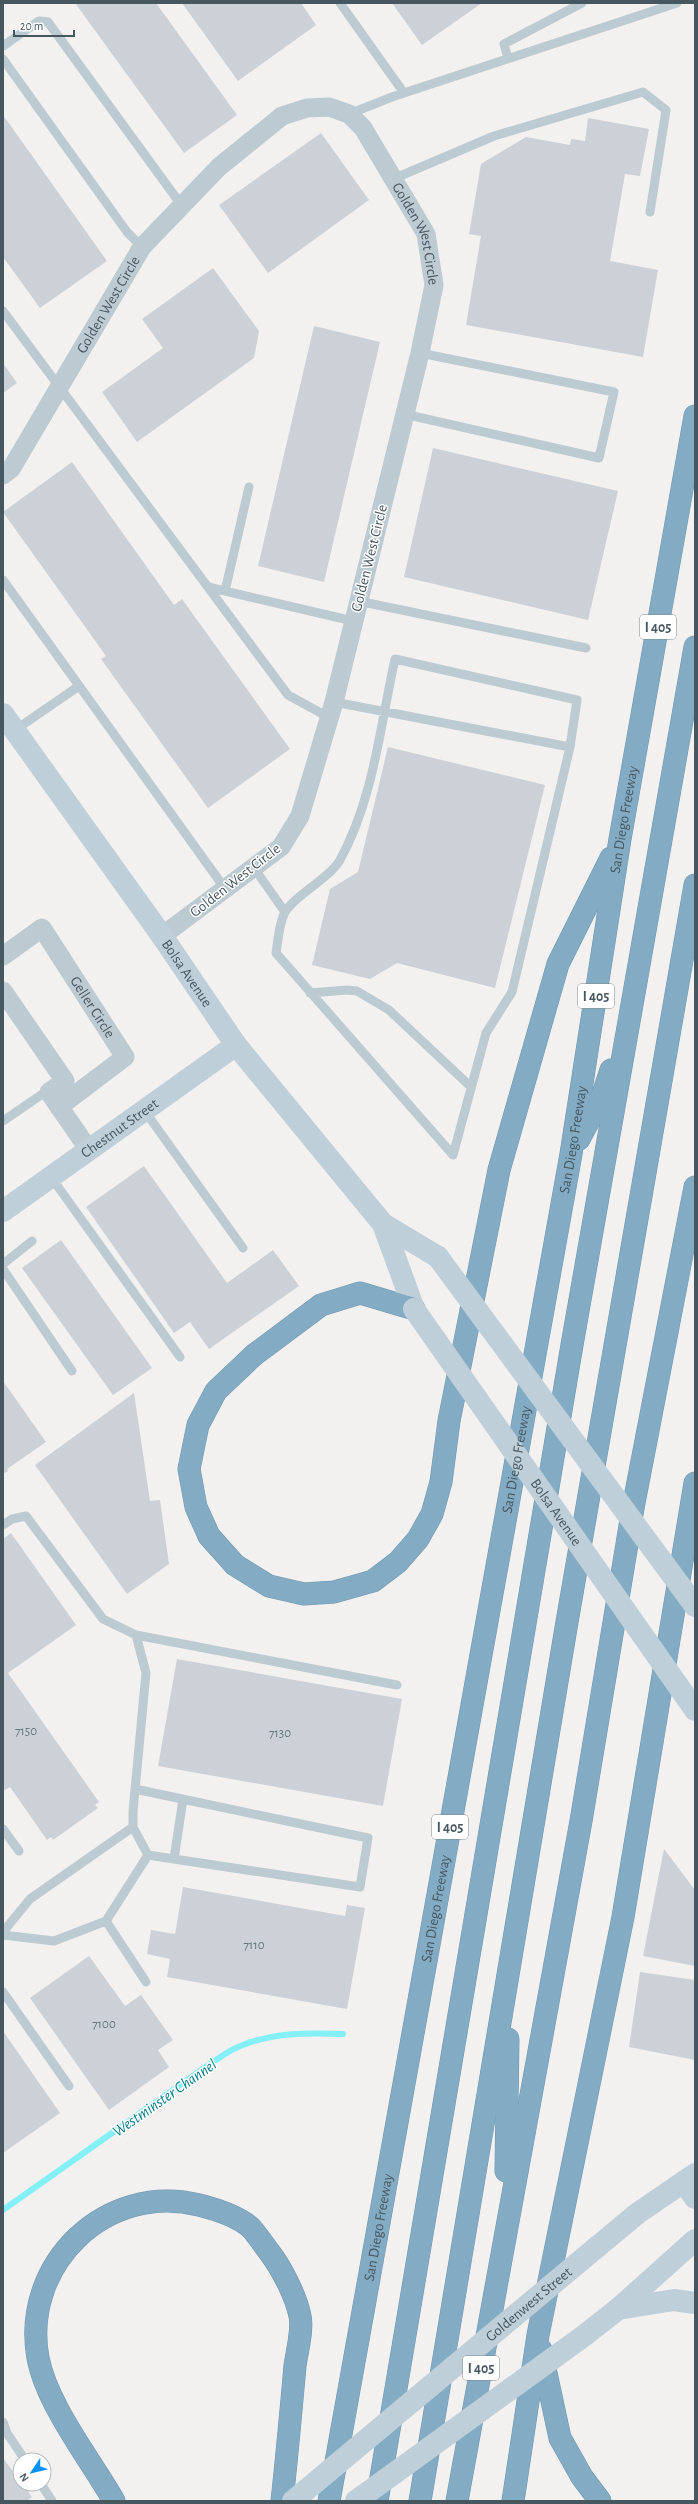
<svg xmlns="http://www.w3.org/2000/svg" width="698" height="2504" font-family="'Alegreya Sans',sans-serif">
	<style>
		.lines { fill: none; stroke-linecap: round; stroke-linejoin: round }
		.stream { stroke: #83eff6; stroke-width: 6 }
		.building { fill: #cbd1d6 }
		.highway-casing { stroke: #6e97b0; stroke-width: 23 }
		.lane { stroke: #bccad1; stroke-width: 9 }
		.street { stroke: #bccad1; stroke-width: 19 }
		.secondary { stroke: #bfcfd9; stroke-width: 22 }
		.highway { stroke: #83acc4; stroke-width: 22 }
		.secondary-bridge { stroke: #bfcfd9; stroke-width: 22 }
		.labels { text-anchor: middle; stroke-width: 3; stroke-linejoin: round; paint-order: stroke }
		.number-label { font-size: 13px; fill: #67767e }
		.shield { fill: #fff; stroke: #7e8990; stroke-width: 1 }
		.shield-label { font-size: 14px; font-weight: bold; fill: #465760 }
		.street-label { font-size: 15px; fill: #465760; stroke: #fff }
		.water-label { font-size: 16px; font-style: italic; fill: #057e87; stroke: #fff }
	</style>
	<rect width="100%" height="100%" fill="#f3f0f0"/>
	<g class="lines">
		<path class="stream" d="M3,2210L204,2068C215,2061 226,2052 238,2047C271,2032 308,2033 343,2034"/>
	</g>
	<path class="building" d="M75,3H156L237,115L184,153Z
		M182,3H301L316,25L238,81Z
		M392,3H482L422,45Z
		M3,115L107,261L40,308L3,257Z
		M588,118L649,129L640,176L625,174L610,261L658,270L643,357L466,325L481,236L469,234L481,164L526,137L570,145L571,139L585,141Z
		M321,133L369,200L268,273L219,205Z
		M213,268L259,331L254,358L137,442L102,392L163,348L142,319Z
		M314,326L380,342L324,582L258,566Z
		M3,363L17,383L3,393Z
		M433,448L618,491L588,620L404,577Z
		M72,462L174,605L182,599L290,749L208,808L101,659L106,656L3,512Z
		M388,747L545,785L495,988L397,963L370,979L312,965L330,889L358,872Z
		M144,1166L227,1283L273,1250L299,1286L209,1349L190,1322L174,1333L86,1207Z
		M61,1240L152,1368L113,1395L22,1268Z
		M3,1381L46,1442L7,1469L8,1471L3,1474Z
		M134,1393L150,1501L160,1500L169,1564L127,1594L35,1465Z
		M11,1533L76,1625L8,1673L99,1802L95,1805L98,1808L53,1840L51,1837L47,1840L10,1787L3,1791V1539Z
		M177,1659L402,1699L383,1806L158,1766Z
		M664,1849L695,1890V1966L643,1956Z
		M183,1887L345,1916L347,1905L365,1908L347,2009L167,1977L170,1959L147,1954L151,1930L175,1934Z
		M89,1956L125,2006L141,1995L173,2040L158,2050L169,2067L109,2110L30,1998Z
		M640,1972L695,1980V2060L629,2047Z
		M3,2031L60,2113L3,2153Z
		M3,2458L32,2497L27,2501H3Z"/>
	<g class="lines">
		<g class="highway-casing">
			<g id="highway">
				<path d="M579,1139L603,1094L611,1070"/>
				<path d="M414,1309L360,1293L321,1305L254,1355L216,1391L198,1425L189,1469L196,1507L209,1536L235,1565L269,1586L304,1594L334,1592L373,1581L398,1562L418,1539L432,1514L441,1482L449,1421L499,1170L558,964L611,858"/>
				<path d="M506,2171L508,2039"/>
				<path d="M541,2350L560,2438L582,2477L600,2501"/>
				<path d="M114,2501C90,2459 47,2405 38,2358C21,2264 106,2182 199,2205C215,2209 238,2216 251,2228C258,2236 264,2245 270,2253C282,2269 296,2296 300,2316C303,2330 297,2351 295,2366C291,2411 287,2456 282,2501"/>
				<path id="s5" d="M329,2501L571,1154L620,839L695,416"/>
				<path d="M377,2501L572,1345L695,647"/>
				<path d="M420,2501L567,1622L695,885"/>
				<path d="M457,2501L581,1821L633,1508L695,1187"/>
				<path d="M513,2501L538,2335L623,1917L695,1483"/>
			</g>
		</g>
		<path class="lane" d="M340,3L404,93
			M3,46L39,21L48,22L182,206
			M508,58L504,44L582,3
			M3,59L127,232L142,247
			M349,114L392,97L677,3
			M393,179L494,136L643,92L666,110L650,212
			M3,311L288,695L330,718
			M404,414L599,458L614,392L420,353
			M3,580L226,890
			M208,587L353,621
			M225,591L249,487
			M358,601L586,648
			M334,702L570,747L512,992L486,1033L453,1155L276,953C278,941 279,923 285,912C294,896 331,877 340,860C374,798 380,726 395,659L577,700L570,747
			M15,730L79,686
			M254,868L285,912
			M310,993L347,990L357,991L389,1010L470,1086
			M144,1110L243,1248
			M3,1121L41,1095L49,1092
			M51,1177L180,1357
			M3,1264L32,1241
			M3,1269L72,1371
			M3,1525L12,1519L26,1516L103,1619L136,1635L146,1673L133,1811V1827L30,1899L3,1932
			M136,1635L397,1685
			M135,1789L168,1796L368,1838L360,1887L174,1859L183,1799
			M3,1829L19,1851
			M148,1855L174,1859
			M106,1921L146,1982
			M3,1935L54,1941L106,1921L148,1855L133,1827
			M3,1992L69,2086
			M3,2422L7,2433L25,2460
			M41,2484L52,2501"/>
		<g class="street">
			<path id="s1" d="M3,475L11,469L142,247L219,167L282,116L307,108L329,107L349,114L363,128L426,234L434,285L420,353L334,702L300,816L281,847L162,936"/>
			<path id="s2" d="M3,956L42,928L125,1057L59,1107"/>
			<path d="M3,991L65,1081L49,1092L89,1150"/>
		</g>
		<g class="secondary">
			<path id="s3" d="M3,714L162,936L236,1045L383,1224L414,1309"/>
			<path id="s4" d="M3,1211L236,1045"/>
			<path d="M383,1224L438,1257"/>
			<path d="M684,2183L695,2198"/>
			<path d="M597,2247L638,2213L695,2174"/>
			<path d="M618,2309L674,2300L695,2303"/>
			<path d="M585,2335L618,2309L695,2240"/>
		</g>
		<use href="#highway" class="highway"/>
		<g class="secondary-bridge">
			<path d="M438,1257L695,1606"/>
			<path id="s6" d="M414,1309L695,1710"/>
			<path id="s7" d="M293,2501L597,2247"/>
			<path d="M356,2501L585,2335"/>
		</g>
	</g>
	<g class="labels">
		<g class="number-label">
			<text x="26" y="1735">7150</text>
			<text x="280" y="1737">7130</text>
			<text x="254" y="1949">7110</text>
			<text x="104" y="2028">7100</text>
		</g>
		<g class="shield">
			<rect x="640" y="615" width="36" height="24" rx="3"/>
			<rect x="578" y="984" width="36" height="24" rx="3"/>
			<rect x="432" y="1815" width="36" height="24" rx="3"/>
			<rect x="463" y="2356" width="36" height="24" rx="3"/>
		</g>
		<g class="shield-label">
			<text x="658" y="632">I 405</text>
			<text x="596" y="1001">I 405</text>
			<text x="450" y="1832">I 405</text>
			<text x="481" y="2373">I 405</text>
		</g>
		<g class="street-label">
			<text dy="5" stroke="none"><textPath href="#s1" startOffset="669">Golden West Circle</textPath></text>
			<text dy="5" stroke="none"><textPath href="#s1" startOffset="201">Golden West Circle</textPath></text>
			<text transform="translate(369 558) rotate(-76)" y="5">Golden West Circle</text>
			<text dy="5" stroke="none"><textPath href="#s5" startOffset="1707">San Diego Freeway</textPath></text>
			<text transform="translate(235 880) rotate(-38)" y="5">Golden West Circle</text>
			<text dy="5" stroke="none"><textPath href="#s3" startOffset="318">Bolsa Avenue</textPath></text>
			<text dy="5" stroke="none"><textPath href="#s2" startOffset="142">Geller Circle</textPath></text>
			<text dy="5" stroke="none"><textPath href="#s4" startOffset="143">Chestnut Street</textPath></text>
			<text dy="5" stroke="none"><textPath href="#s5" startOffset="1383">San Diego Freeway</textPath></text>
			<text dy="5" stroke="none"><textPath href="#s5" startOffset="1058">San Diego Freeway</textPath></text>
			<text dy="5" stroke="none"><textPath href="#s6" startOffset="248">Bolsa Avenue</textPath></text>
			<text dy="5" stroke="none"><textPath href="#s5" startOffset="602">San Diego Freeway</textPath></text>
			<text dy="5" stroke="none"><textPath href="#s5" startOffset="278">San Diego Freeway</textPath></text>
			<text dy="5" stroke="none"><textPath href="#s7" startOffset="307">Goldenwest Street</textPath></text>
		</g>
		<g class="water-label">
			<text transform="translate(164 2097) rotate(-35)" y="6">Westminster Channel</text>
		</g>
	</g>
	<rect width="698" height="2504" fill="none" stroke="#465760" stroke-width="8"/>
	<g transform="translate(32 2472) rotate(235)"><circle r="19" fill="#ffffff" stroke="#b5bcbf"/>
	<path d="M0-3L7 15L0 10L-7 15Z" fill="#0592f8"/>
	<text y="-6" font-size="11" font-weight="bold" text-anchor="middle" fill="#465760">N</text>
	</g>
	<path d="M14 30v6h60v-6" fill="none" stroke="#465760" stroke-width="2"/>
	<text x="20" y="30" font-size="12" fill="#465760" stroke="#ffffff" stroke-width="3" paint-order="stroke">20 m</text>
</svg>
